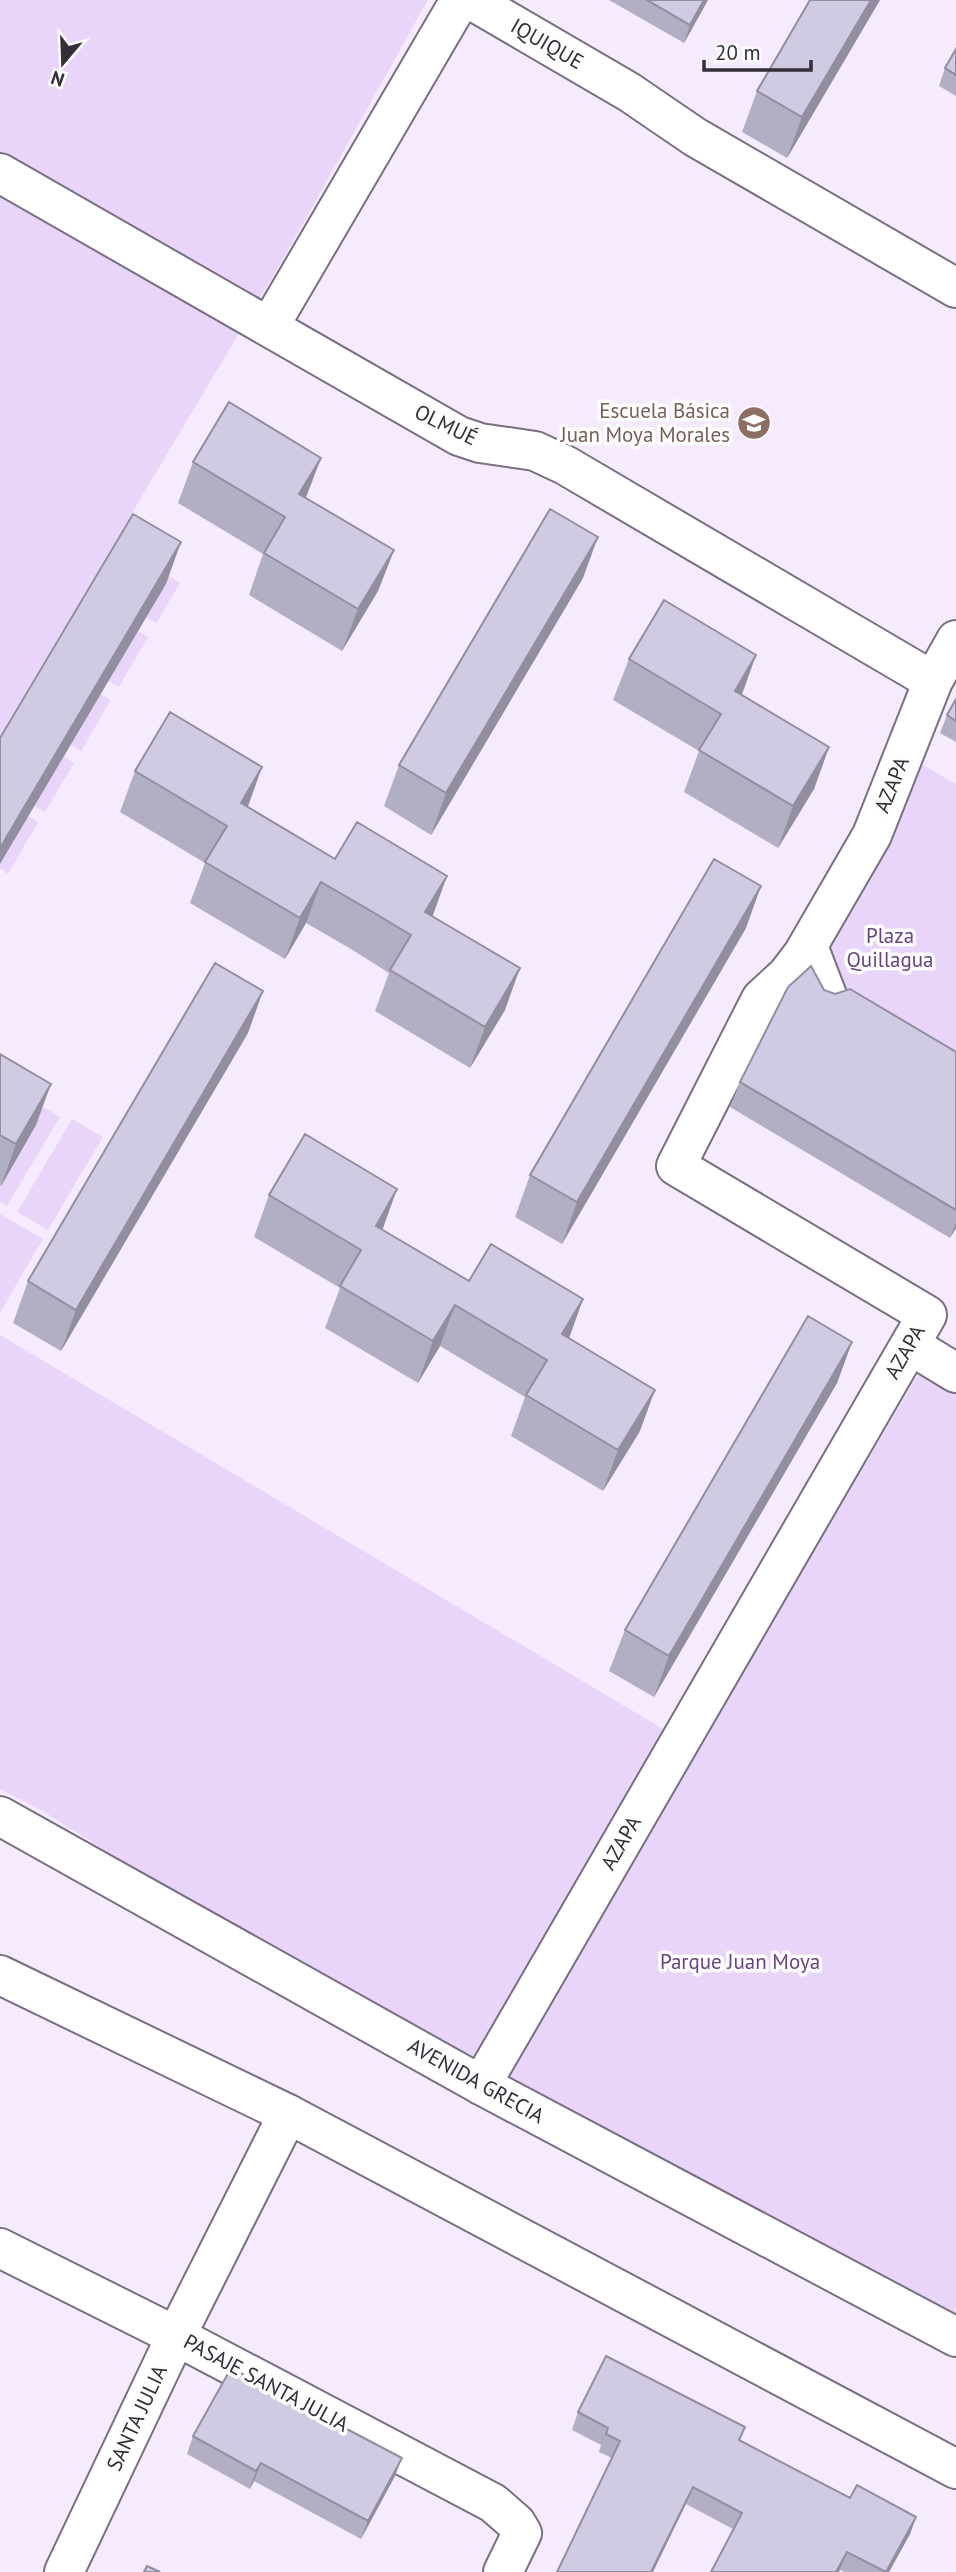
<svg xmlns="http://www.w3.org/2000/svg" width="956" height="2572" font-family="'PT Sans',sans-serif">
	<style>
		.green { fill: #e9d5f9 }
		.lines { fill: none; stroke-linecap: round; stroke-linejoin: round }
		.minor-casing { stroke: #796e82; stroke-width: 42 }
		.primary-casing { stroke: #796e82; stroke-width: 42 }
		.minor { stroke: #fff; stroke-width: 38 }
		.primary { stroke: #fff; stroke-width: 38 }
		.wall { fill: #b3afc3 }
		.shaded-wall { fill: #928e9f }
		.building { fill: #d0cbe3; stroke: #928e9f; stroke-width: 2 }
		.labels { text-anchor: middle; stroke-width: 7; stroke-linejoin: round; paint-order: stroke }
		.street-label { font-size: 21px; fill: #332e37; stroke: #fdfdfd }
		.education-label { font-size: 21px; fill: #785e54; stroke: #fdfdfd; text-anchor: end }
		.park-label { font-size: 21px; fill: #684380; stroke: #fdfdfd }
	</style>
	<rect width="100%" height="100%" fill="#f6ebfe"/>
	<path class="green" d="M0,0H428L282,261L0,735Z
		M121,549L180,583L157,623L146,617Z
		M138,631L148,637L119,687L108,681Z
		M100,694L111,700L81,751L70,745Z
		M64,756L74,763L45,812L34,806Z
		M914,760L956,784V1072L838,1004L819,940Z
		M28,816L38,822L8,874L0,868V864Z
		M0,1082L60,1117L7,1206L0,1202Z
		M72,1119L103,1137L48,1230L17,1212Z
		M0,1214L43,1239L0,1313Z
		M0,1335L697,1749L922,1368L956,1389V2319L339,1997L41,1810L0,1789Z"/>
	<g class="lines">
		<g class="minor-casing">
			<path id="minor" d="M0,173L459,436L480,443L535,451L565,465L933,681
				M269,327L456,7L463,1H473L629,92L695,137L956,288
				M808,946L828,998
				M910,1345L956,1373
				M481,2085L927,1315L676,1166L761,999L787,975L803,954L872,835L933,681L956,640
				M0,2248L176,2336L493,2503L516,2523L522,2533L503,2572
				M64,2572L176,2336L288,2114"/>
		</g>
		<g class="primary-casing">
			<path id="primary" d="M0,1816L481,2085L956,2337
				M0,1975L288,2114L956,2469"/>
		</g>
		<use href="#minor" class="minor"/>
		<use href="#primary" class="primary"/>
	</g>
	<path class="wall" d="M609,0H708L684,43Z
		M880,0L787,158L742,132L757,91Z
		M956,49V96L939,86L945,68Z
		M321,458L306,498L394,550L378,591L342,651L249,595L263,554L178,503L193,462Z
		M583,578L431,835L384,806L399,765Z
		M756,655L742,695L829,747L814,789L778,848L684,792L699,751L613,700L629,659Z
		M956,699V742L940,733L947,715Z
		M262,767L248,807L432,916L505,1010L470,1068L375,1011L389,973L351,949L306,923L285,959L190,903L205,863L120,812L135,771Z
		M746,928L562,1244L515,1217L530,1175Z
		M824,990L956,1052V1228L950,1238L730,1107L740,1082Z
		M248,1033L61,1351L13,1323L28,1281Z
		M0,1054L36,1125L1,1186L0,1185Z
		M269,1195L383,1230L469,1281L583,1299L569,1338L640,1431L603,1491L511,1436L525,1397L440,1346L418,1383L325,1328L340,1288L254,1237Z
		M852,1342L837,1383L654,1697L609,1671L625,1630Z
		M578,2412L740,2440L850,2498L916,2517L910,2534L889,2572H845L733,2529L686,2504L612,2458L599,2452L601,2445L572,2430Z
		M193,2436L395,2476L361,2539L254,2481L250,2489L187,2454Z"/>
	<path class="shaded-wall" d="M704,0H708L684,43L690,25Z
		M871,0H880L787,158L802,117Z
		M321,458L305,499L299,494Z
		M598,537L583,578L431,835L446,793Z
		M181,542L166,584L0,864V848Z
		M394,550L378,591L342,651L358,609Z
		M756,655L741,696L735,691Z
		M829,747L814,789L778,848L793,806Z
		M262,767L247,808L241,803Z
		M447,876L432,918L425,912Z
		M321,882L306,923L285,959L300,918Z
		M761,886L746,928L562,1244L577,1202Z
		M520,968L505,1010L470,1068L485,1027Z
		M263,991L248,1033L61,1351L76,1310Z
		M51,1084L36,1125L1,1186L16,1144Z
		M397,1189L382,1231L376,1226Z
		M956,1223V1228L950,1238Z
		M583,1299L568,1341L562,1334Z
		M455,1305L440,1346L418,1383L433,1341Z
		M852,1342L837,1383L654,1697L669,1656Z
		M655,1390L640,1431L603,1491L618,1450Z
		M402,2458L395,2476L361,2539L368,2521Z
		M261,2463L254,2481L250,2489L256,2471Z
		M693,2487L686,2504L653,2572H651Z
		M916,2517L910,2534L889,2572H886Z
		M847,2552L839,2572H836Z"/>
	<path class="building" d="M647,0H704L690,25Z
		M810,0H871L802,117L757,91Z
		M956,49V75L945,68Z
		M229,402L321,458L299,494L394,550L358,609L264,553L285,517L193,462Z
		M550,509L598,537L446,793L399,765Z
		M133,514L181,542L0,848V738Z
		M664,600L756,655L735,691L829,747L793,806L699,750L721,714L629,659Z
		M956,699V721L947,715Z
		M170,712L262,767L241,803L335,859L357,822L447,876L425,912L520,968L485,1027L390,970L411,935L366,908L321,882L300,918L205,862L227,826L135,771Z
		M714,859L761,886L577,1202L530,1175Z
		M215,963L263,991L76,1310L28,1281Z
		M811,966L824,990L835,994L850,989L956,1052V1210L740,1082L788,987Z
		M0,1054L51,1084L16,1144L0,1135Z
		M305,1134L397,1189L376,1226L469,1281L491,1244L583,1299L562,1334L655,1390L618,1450L526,1395L547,1360L455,1305L433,1341L340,1286L361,1250L269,1195Z
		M808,1316L852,1342L669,1656L625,1630Z
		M606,2356L745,2427L739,2440L850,2498L857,2485L916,2517L886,2572L847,2552L836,2572H711L742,2513L693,2487L651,2572H557L620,2441L606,2434L608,2428L578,2412Z
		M231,2368L402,2458L368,2521L261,2463L256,2471L193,2436Z
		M147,2566L160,2572H144Z"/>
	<defs>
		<g id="school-disc" transform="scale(1.75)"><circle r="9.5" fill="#8d6e63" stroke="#fdfdfd"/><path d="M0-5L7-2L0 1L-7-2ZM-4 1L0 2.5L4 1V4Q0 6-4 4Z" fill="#fff"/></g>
	</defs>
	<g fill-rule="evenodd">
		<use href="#school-disc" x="754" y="423"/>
	</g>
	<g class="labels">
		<g class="street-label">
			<text transform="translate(547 44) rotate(30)" y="7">IQUIQUE</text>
			<text transform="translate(446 425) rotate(26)" y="7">OLMUÉ</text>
			<text transform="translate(892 785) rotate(-68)" y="7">AZAPA</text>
			<text transform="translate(905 1352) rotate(-60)" y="7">AZAPA</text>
			<text transform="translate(621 1843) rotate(-60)" y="7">AZAPA</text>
			<text transform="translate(476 2081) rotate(29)" y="7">AVENIDA GRECIA</text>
			<text transform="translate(266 2383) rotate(28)" y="7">PASAJE SANTA JULIA</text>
			<text transform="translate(137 2418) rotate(-65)" y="7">SANTA JULIA</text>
		</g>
		<g class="education-label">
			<text x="730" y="418">Escuela Básica<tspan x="730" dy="24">Juan Moya Morales</tspan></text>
		</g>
		<g class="park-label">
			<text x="890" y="943">Plaza<tspan x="890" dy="24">Quillagua</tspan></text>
			<text x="740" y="1969">Parque Juan Moya</text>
		</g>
	</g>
	<g transform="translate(63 63) rotate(199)" stroke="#fdfdfd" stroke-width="5" paint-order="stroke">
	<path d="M0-5L12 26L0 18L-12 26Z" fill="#332e37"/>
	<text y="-10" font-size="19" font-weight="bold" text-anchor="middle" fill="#332e37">N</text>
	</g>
	<path d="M704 60v10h107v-10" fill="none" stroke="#332e37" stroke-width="3.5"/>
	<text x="715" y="60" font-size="21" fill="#332e37" stroke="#fdfdfd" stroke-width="5" paint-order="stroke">20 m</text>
</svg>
